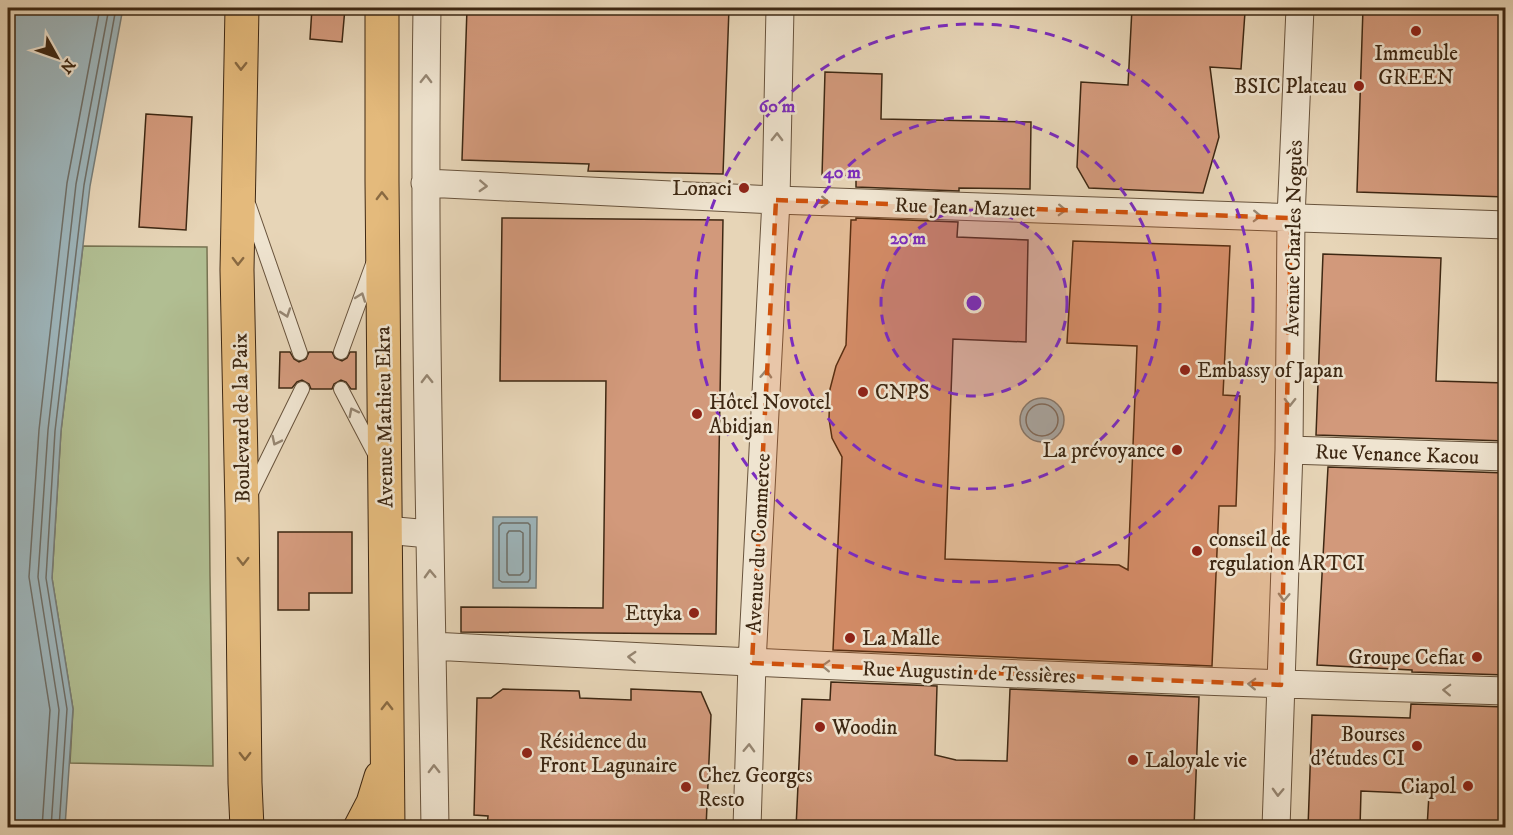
<svg xmlns="http://www.w3.org/2000/svg" width="1513" height="835" font-family="'IM FELL DW Pica',serif">
	<style>
		.green { fill: #b1be92; stroke: #787352; stroke-width: 1.5 }
		.water { fill: #9db5bb; stroke: #777d78; stroke-width: 1.5 }
		.lines { fill: none; stroke-linecap: round; stroke-linejoin: round }
		.shore { stroke: #6e6e67; stroke-width: 1.5 }
		.building { fill: #d2997b; stroke: #3e2813; stroke-width: 1.5 }
		.service-casing { stroke: #68533c; stroke-width: 16 }
		.minor-casing { stroke: #68533c; stroke-width: 29 }
		.primary-casing { stroke: #3e2813; stroke-width: 35 }
		.service { stroke: #efe4d0; stroke-width: 14 }
		.minor { stroke: #efe4d0; stroke-width: 27 }
		.primary { stroke: #e4ba7c; stroke-width: 33 }
		.oneway { stroke: #896a42 }
		.oneway2 { stroke: #968672 }
		.marked { fill: #ce520d; fill-opacity: 0.2; stroke: #ce520d; stroke-width: 4.5; stroke-dasharray: 12 8; stroke-linejoin: round }
		.ring { fill: none; stroke: #7b2cbf; stroke-width: 3; stroke-dasharray: 10 8 }
		.poi-dot { fill: #8f2418; stroke: #efe4d0; stroke-width: 2 }
		.labels { text-anchor: middle; stroke-width: 5; stroke-linejoin: round; paint-order: stroke }
		.poi-label { font-size: 21px; fill: #3e2813; stroke: #efe4d0; text-anchor: start }
		.street-label { font-size: 21px; fill: #3e2813; stroke: #efe4d0 }
		.centre { fill: #7b2cbf; stroke: #efe4d0; stroke-width: 3 }
		.ring-label { font-size: 18px; text-anchor: middle; font-weight: bold; fill: #7b2cbf; stroke: #efe4d0; stroke-width: 5; stroke-linejoin: round; paint-order: stroke }
	</style>
	<rect width="100%" height="100%" fill="#e7d5b7"/>
	<filter id="stains"><feTurbulence type="fractalNoise" baseFrequency=".00333" numOctaves="4"/><feColorMatrix values="0 0 0 0 .2 0 0 0 0 .09 0 0 0 0 .02 0 0 0 .5 -.17"/></filter>
	<radialGradient id="worn" r=".72"><stop offset=".6" stop-color="#630" stop-opacity="0"/><stop offset="1" stop-color="#630" stop-opacity=".3"/></radialGradient>
	<path class="green" d="M83,246L207,247L210,576L213,766L70,763L73,709L52,578L61,431Z"/>
	<path class="water" d="M8,8H123L90,186L61,431L52,578L73,709L65,827H8Z
		M1020 420a22 22 0 1 1 44 0a22 22 0 1 1-44 0Z
		M493,517H537L536,588H493Z"/>
	<g class="lines">
		<path class="shore" d="M1026 420a16 16 0 1 1 32 0a16 16 0 1 1-32 0Z
			M502,523H528L530,525V579L528,582H502L499,580V526Z
			M509,531H520L523,533V572L520,575H509L507,572V534Z
			M42,828L50,710L29,577L39,430L67,183L100,8
			M51,828L59,710L38,577L48,430L76,184L109,8
			M59,828L67,709L46,578L55,431L84,185L116,8"/>
	</g>
	<path class="building" d="M312,8H345L342,42L310,39Z
		M467,8H729L723,174L588,171L589,164L462,160Z
		M1132,8L1245,12L1241,69L1210,67L1219,137L1203,193L1089,188L1077,167L1081,82L1128,85Z
		M1363,8H1506V197L1357,192Z
		M825,72L882,74L881,119L1031,122L1030,189L959,188V191L856,187V176H822Z
		M146,114L192,117L186,230L139,227Z
		M502,218L723,220L716,634L461,632V607L603,608L606,381H500Z
		M856,218L958,222L957,237L1028,240L1026,342L953,339L945,559L1119,565L1128,570L1137,346L1067,343L1073,241L1230,246L1223,395L1240,396L1236,506H1219L1212,666L833,650L842,457L832,438L829,419L830,389L836,366L846,345L851,220H856Z
		M1323,254L1441,258L1436,381L1506,383V441L1316,435Z
		M280,352H290L294,359L299,362L306,359L309,352H332L335,358L342,361L347,358L350,352H356V389H351L346,382L341,380L334,384L332,389H311L309,384L302,380L297,382L292,388H279Z
		M1328,467L1506,473V675L1412,672V670L1317,665Z
		M278,532H352V593H309V610H278Z
		M831,682L937,686L935,755L956,760L1007,761L1010,689L1199,697L1194,828H796L802,699L830,700Z
		M503,689L579,691L580,698L631,700V689L701,692L711,715L706,828H487L488,816L474,815L477,698H491Z
		M1411,704L1506,707V789L1504,828H1427L1429,794L1361,791L1360,828H1308L1312,715L1410,718Z"/>
	<g class="lines">
		<g class="service-casing">
			<path id="service" d="M249,206L300,353
				M341,352L373,264
				M341,389L375,454
				M250,495L302,389"/>
		</g>
		<g class="minor-casing">
			<path id="minor" d="M427,8C423,281 431,554 435,828
				M425,183L776,200L1506,225
				M1289,450L1506,457
				M386,530L429,534
				M432,646C790,665 1148,681 1506,691
				M747,828L752,663L776,200L780,8
				M1276,828L1289,450L1291,218L1300,8"/>
		</g>
		<g class="primary-casing">
			<path id="primary" d="M242,8L237,270L242,510L245,783L247,828
				M382,8V181L388,828
				M360,828L373,803L381,777"/>
		</g>
		<use href="#service" class="service"/>
		<use href="#minor" class="minor"/>
		<use href="#primary" class="primary"/>
	</g>
	<defs><path id="oneway-chevron" d="M-2-3.5L2.5 0L-2 3.5" fill="none" stroke-width="1.6" stroke-linecap="round" stroke-linejoin="round" transform="scale(1.5)"/></defs>
	<g class="oneway">
		<use href="#oneway-chevron" transform="translate(241 66) rotate(91)"/>
		<use href="#oneway-chevron" transform="translate(382 196) rotate(-91)"/>
		<use href="#oneway-chevron" transform="translate(238 261) rotate(91)"/>
		<use href="#oneway-chevron" transform="translate(243 561) rotate(90)"/>
		<use href="#oneway-chevron" transform="translate(387 706) rotate(-90)"/>
		<use href="#oneway-chevron" transform="translate(245 756) rotate(90)"/>
	</g>
	<g class="oneway2">
		<use href="#oneway-chevron" transform="translate(426 79) rotate(-89)"/>
		<use href="#oneway-chevron" transform="translate(777 137) rotate(-89)"/>
		<use href="#oneway-chevron" transform="translate(483 186) rotate(3)"/>
		<use href="#oneway-chevron" transform="translate(825 202) rotate(2)"/>
		<use href="#oneway-chevron" transform="translate(1062 210) rotate(2)"/>
		<use href="#oneway-chevron" transform="translate(1257 216) rotate(2)"/>
		<use href="#oneway-chevron" transform="translate(361 297) rotate(-70)"/>
		<use href="#oneway-chevron" transform="translate(286 313) rotate(71)"/>
		<use href="#oneway-chevron" transform="translate(766 374) rotate(-87)"/>
		<use href="#oneway-chevron" transform="translate(427 379) rotate(-91)"/>
		<use href="#oneway-chevron" transform="translate(1290 402) rotate(91)"/>
		<use href="#oneway-chevron" transform="translate(353 412) rotate(-117)"/>
		<use href="#oneway-chevron" transform="translate(276 441) rotate(116)"/>
		<use href="#oneway-chevron" transform="translate(430 574) rotate(-92)"/>
		<use href="#oneway-chevron" transform="translate(1284 597) rotate(92)"/>
		<use href="#oneway-chevron" transform="translate(632 657) rotate(-177)"/>
		<use href="#oneway-chevron" transform="translate(826 666) rotate(-178)"/>
		<use href="#oneway-chevron" transform="translate(1252 684) rotate(-178)"/>
		<use href="#oneway-chevron" transform="translate(1447 690) rotate(-178)"/>
		<use href="#oneway-chevron" transform="translate(749 748) rotate(-88)"/>
		<use href="#oneway-chevron" transform="translate(434 769) rotate(-91)"/>
		<use href="#oneway-chevron" transform="translate(1278 792) rotate(92)"/>
	</g>
	<path class="marked" d="M776,200L1291,218L1281,685L752,663Z"/>
	<circle cx="974" cy="303" r="93" fill="#7b2cbf" fill-opacity=".12"/>
	<g class="ring">
		<circle cx="974" cy="303" r="93"/>
		<circle cx="974" cy="303" r="186"/>
		<circle cx="974" cy="303" r="279"/>
	</g>
	<g class="poi-dot">
		<circle cx="1416" cy="31" r="6"/>
		<circle cx="1359" cy="86" r="6"/>
		<circle cx="744" cy="188" r="6"/>
		<circle cx="1185" cy="370" r="6"/>
		<circle cx="863" cy="392" r="6"/>
		<circle cx="697" cy="414" r="6"/>
		<circle cx="1177" cy="450" r="6"/>
		<circle cx="1197" cy="551" r="6"/>
		<circle cx="694" cy="613" r="6"/>
		<circle cx="850" cy="638" r="6"/>
		<circle cx="1477" cy="657" r="6"/>
		<circle cx="820" cy="727" r="6"/>
		<circle cx="1417" cy="746" r="6"/>
		<circle cx="527" cy="753" r="6"/>
		<circle cx="1133" cy="760" r="6"/>
		<circle cx="1468" cy="786" r="6"/>
		<circle cx="686" cy="787" r="6"/>
	</g>
	<g class="labels">
		<g class="poi-label">
			<text x="1416" y="60" text-anchor="middle">Immeuble<tspan x="1416" dy="24">GREEN</tspan></text>
			<text x="1347" y="93" text-anchor="end">BSIC Plateau</text>
			<text x="732" y="195" text-anchor="end">Lonaci</text>
			<text x="1197" y="377">Embassy of Japan</text>
			<text x="875" y="399">CNPS</text>
			<text x="709" y="409">Hôtel Novotel<tspan x="709" dy="24">Abidjan</tspan></text>
			<text x="1165" y="457" text-anchor="end">La prévoyance</text>
			<text x="1209" y="546">conseil de<tspan x="1209" dy="24">regulation ARTCI</tspan></text>
			<text x="682" y="620" text-anchor="end">Ettyka</text>
			<text x="862" y="645">La Malle</text>
			<text x="1465" y="664" text-anchor="end">Groupe Cefiat</text>
			<text x="832" y="734">Woodin</text>
			<text x="1405" y="741" text-anchor="end">Bourses<tspan x="1405" dy="24">d'études CI</tspan></text>
			<text x="539" y="748">Résidence du<tspan x="539" dy="24">Front Lagunaire</tspan></text>
			<text x="1145" y="767">Laloyale vie</text>
			<text x="698" y="782">Chez Georges<tspan x="698" dy="24">Resto</tspan></text>
			<text x="1456" y="793" text-anchor="end">Ciapol</text>
		</g>
		<g class="street-label">
			<text transform="translate(965 207) rotate(2)" y="7">Rue Jean Mazuet</text>
			<text transform="translate(1293 238) rotate(-89)" y="7">Avenue Charles Noguès</text>
			<text transform="translate(384 417) rotate(-91)" y="7">Avenue Mathieu Ekra</text>
			<text transform="translate(241 418) rotate(-91)" y="7">Boulevard de la Paix</text>
			<text transform="translate(1397 454) rotate(2)" y="7">Rue Venance Kacou</text>
			<text transform="translate(758 543) rotate(-87)" y="7">Avenue du Commerce</text>
			<text transform="translate(969 672) rotate(2)" y="7">Rue Augustin de Tessières</text>
		</g>
	</g>
	<circle cx="974" cy="303" r="9" class="centre"/>
	<g class="ring-label">
		<text x="777" y="112">60 m</text>
		<text x="842" y="178">40 m</text>
		<text x="908" y="244">20 m</text>
	</g>
	<rect width="1513" height="835" fill="none" stroke="#e7d5b7" stroke-width="30"/>
	<rect x="9" y="9" width="1495" height="817" fill="none" stroke="#3e2813" stroke-width="3"/>
	<rect x="15" y="15" width="1483" height="805" fill="none" stroke="#3e2813" stroke-width="1.5"/>
	<g transform="translate(57 57) rotate(130)" stroke="#efe4d0" stroke-width="4.5" paint-order="stroke">
	<path d="M0-4.5L10 22L0 15L-10 22Z" fill="#3e2813"/>
	<text y="-9" font-size="16" font-weight="bold" text-anchor="middle" fill="#3e2813">N</text>
	</g>
	<rect width="100%" height="100%" filter="url(#stains)"/>
	<rect width="100%" height="100%" fill="url(#worn)"/>
</svg>
